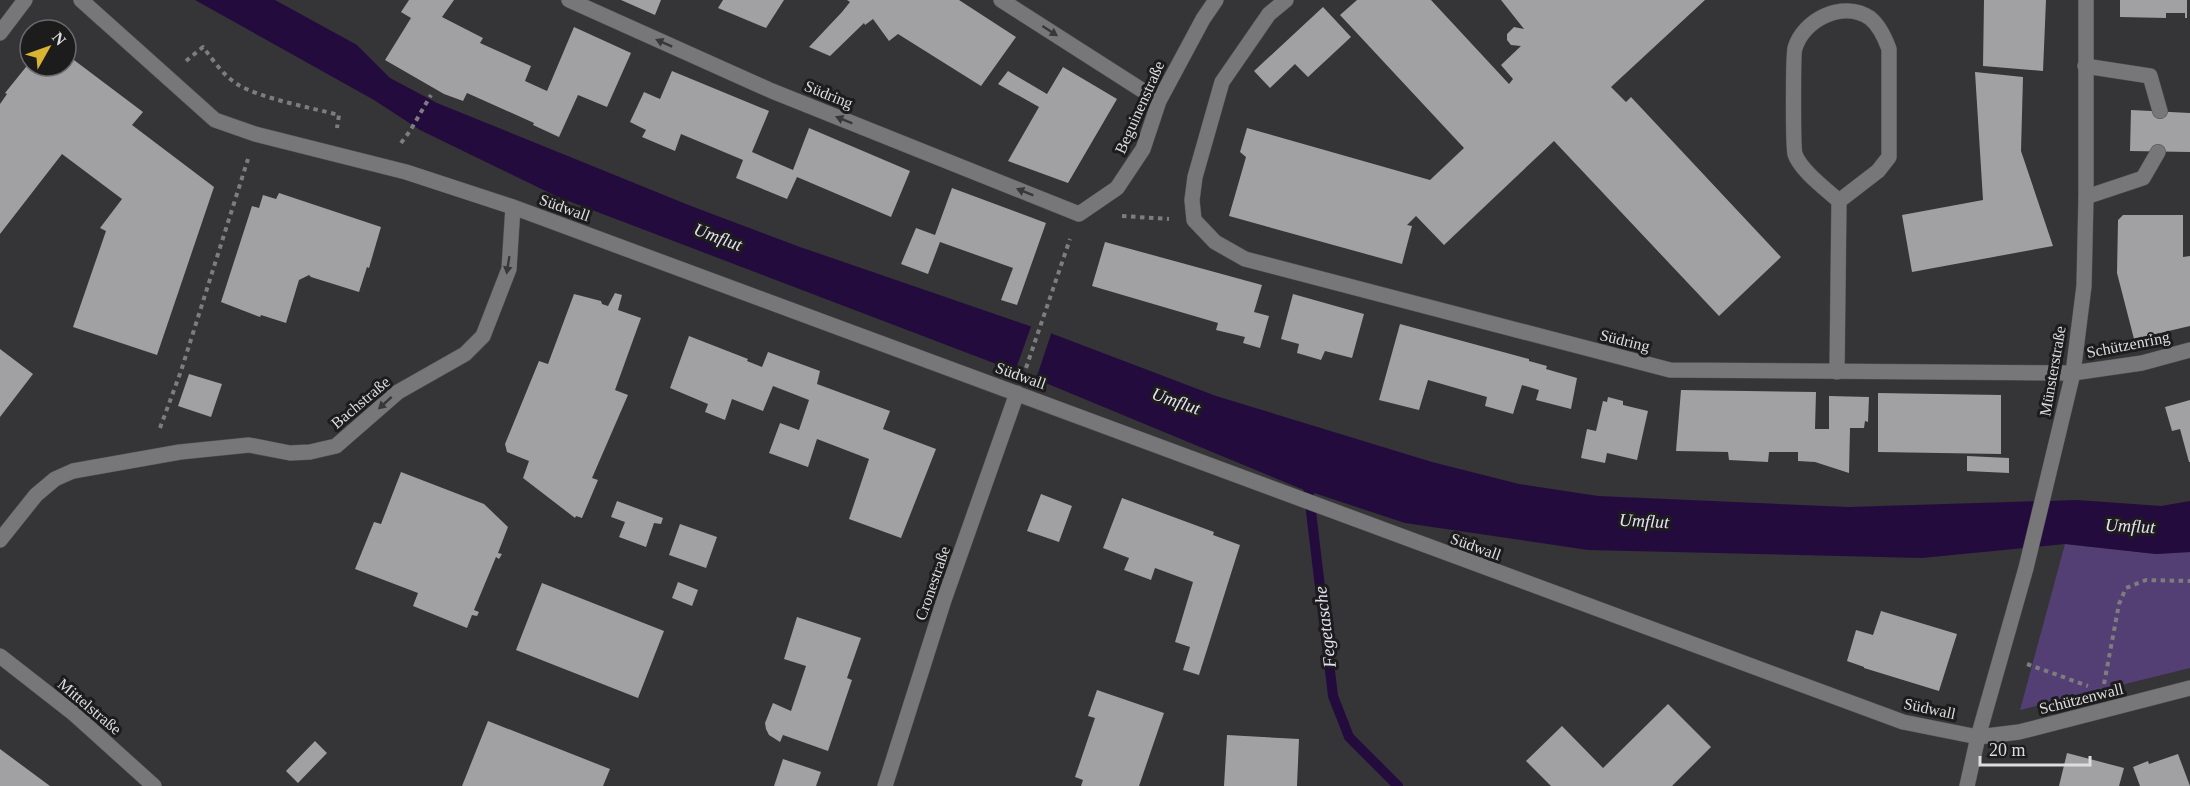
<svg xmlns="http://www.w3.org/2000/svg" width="2190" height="786" font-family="Georgia,serif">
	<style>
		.green { fill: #533f73 }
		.water { fill: #230c3d }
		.pier { fill: #353437 }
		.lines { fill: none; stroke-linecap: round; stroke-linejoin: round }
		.stream { stroke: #230c3d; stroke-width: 10 }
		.building { fill: #a1a0a3 }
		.service-casing { stroke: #535254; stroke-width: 16 }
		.minor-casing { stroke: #535254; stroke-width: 16 }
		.path { stroke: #7d7d7f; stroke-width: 4; stroke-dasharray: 4.5 4.5; stroke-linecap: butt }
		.service { stroke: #777679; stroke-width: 15 }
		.minor { stroke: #777679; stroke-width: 15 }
		.oneway { fill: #383739 }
		.labels { text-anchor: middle; stroke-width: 6; stroke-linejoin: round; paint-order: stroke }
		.street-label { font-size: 16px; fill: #dddddf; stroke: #1d1c1d }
		.water-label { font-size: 18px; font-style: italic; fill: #e6e1f2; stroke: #1d1c1d }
	</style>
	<rect width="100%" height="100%" fill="#353437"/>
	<path class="green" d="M2065,544L2156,554L2190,552V668L2020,710Z"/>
	<path class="water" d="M195,0H275L357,45L390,78L437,103L691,206L800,247L1053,334L1216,396L1432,462L1519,484L1598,496L1848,507L2077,500L2161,506L2190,501V552L2156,554L2065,544L1922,558L1588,550L1405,523L1299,488L1036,379L558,197L420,130L374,100Z"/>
	<path class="pier" d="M1032,324L1052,331L1035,382L1014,374Z"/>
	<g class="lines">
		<path class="stream" d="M1307,478L1333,696L1349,737L1398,786"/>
	</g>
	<path class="building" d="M409,0H454L442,17L483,38L480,43L531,66L525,81L547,91L574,27L631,53L607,107L578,95L559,137L533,125L534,123L467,93L463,101L444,94L385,60L411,18L401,12Z
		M621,0H661L655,15Z
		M723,0H784L766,28L718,8Z
		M847,0H959L1016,37L981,86L898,34L889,41L873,19L865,25L864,23L830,56L809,47L842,12L850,2Z
		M1357,0H1431L1509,84L1513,79L1501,65L1521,46L1511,45L1507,40V34L1514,27L1524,29L1501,0H1705L1611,87L1626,102L1631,97L1781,257L1719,316L1554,141L1444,245L1416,216L1407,225L1412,226L1402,264L1229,216L1246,157L1240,152L1247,128L1430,180L1464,148L1340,15Z
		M1984,0H2046L2043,71L1983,66Z
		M2120,0H2187V18H2185V13H2166V18L2120,17Z
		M1323,7L1351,37L1308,77L1295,64L1270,88L1254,71Z
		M66,54L143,112L132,125L214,187L157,355L73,327L106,231L100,228L122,199L62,154L0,234V104L7,94L5,93L30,62V66H66Z
		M1063,67L1117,99L1068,183L1008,161L1039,107L998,84L1008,71L1047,94Z
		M672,71L769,111L752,152L793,170L809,128L910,171L891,217L797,177L787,199L736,178L743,160L681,134L675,151L642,137L646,130L630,122L644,92L660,99Z
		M1975,72L2023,77L2021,151L2053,246L1912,272L1902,215L1983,200Z
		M2131,110L2190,113V152L2130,151Z
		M952,188L1046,223L1017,305L1001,300L1013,268L940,242L928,274L901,264L916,228L935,235Z
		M279,193L381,227L369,268L367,267L359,292L311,277L309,275L299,280L286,323L261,315L260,317L221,302L252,206L259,208L263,195L276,199Z
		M2123,215H2183V257L2190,256V326L2134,339L2117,273L2118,220Z
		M1105,242L1262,285L1254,312L1269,316L1260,348L1243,343L1245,337L1216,330L1218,323L1092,286Z
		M615,293L622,295L618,310L641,318L615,390L628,395L592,478L598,480L582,518L576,516L575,518L523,478L529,461L507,452L505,444L539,361L548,364L574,294L601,301L602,304L608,306Z
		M1293,294L1364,314L1352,358L1325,351L1321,360L1297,353L1299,344L1281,339Z
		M1400,324L1529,359V361L1547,366L1546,369L1577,378L1571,409L1536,400L1539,390L1522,385L1513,414L1485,406L1487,397L1428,380L1419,410L1379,400Z
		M689,336L748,359L747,361L762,367L768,352L820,371L817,384L890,411L883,429L936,449L901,538L849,519L869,459L817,439L808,467L769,453L780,423L799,430L809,400L773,386L763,411L732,399L725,420L705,412L708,404L670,388Z
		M0,349L33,374L0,417Z
		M189,374L222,384L211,417L178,406Z
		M1681,390L1816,392L1815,429H1829V396L1869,397L1868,422L1865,421L1864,428H1850L1849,473L1815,462L1798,461V452H1769L1768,462L1729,460L1728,452L1676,451Z
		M1878,393L2001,395V454L1878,452Z
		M1608,397L1623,401V405L1648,411L1637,460L1607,453L1605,463L1581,458L1587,429L1596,431L1603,401L1607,402Z
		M2190,400V462H2189L2180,429L2172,431L2165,407Z
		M1967,456L2009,458V473L1967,471Z
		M401,472L484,504L508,527L498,553L502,554L499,559L496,557L474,610L479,612L477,616L472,615L467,628L413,606L418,593L355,569L374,522L381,524Z
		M1041,494L1072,506L1059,542L1027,531Z
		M1122,498L1214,532L1213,535L1240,545L1199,675L1183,670L1190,647L1175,642L1193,582L1155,568L1151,580L1124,570L1129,558L1103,548Z
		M617,501L663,518L661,524L654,523L646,547L619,537L625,522L611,517Z
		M680,524L717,537L706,568L669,555Z
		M678,582L698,590L692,606L672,598Z
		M542,583L664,631L638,698L516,650Z
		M1881,611L1957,634L1939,691L1864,668V667L1847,661L1856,630L1873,635Z
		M797,617L861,638L847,678L852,680L828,751L783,735L780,742L769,735L766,729L765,723L773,703L791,711L806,666L784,659Z
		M1097,690L1164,713L1139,786H1081L1083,780L1075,777L1095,718L1088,716Z
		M1668,704L1711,747L1672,786H1551L1526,761L1562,726L1603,768Z
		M488,721L610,769L603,786H462Z
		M1227,735L1299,739L1297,786H1224Z
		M315,741L327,753L298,783L286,771Z
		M0,749L50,786H0Z
		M2067,753L2124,768L2119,786H2059Z
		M2178,754L2190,786H2140L2133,767L2148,761L2149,764Z
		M783,759L821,772L816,786H774Z"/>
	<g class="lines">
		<g class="service-casing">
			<path id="service" d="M2085,66L2150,76L2160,111
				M2086,197L2143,178L2158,152
				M1837,372L1839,201C1827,190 1800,170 1795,154C1793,148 1793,53 1795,48C1804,19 1843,0 1870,18C1880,26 1885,38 1889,49V157L1878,171L1839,201"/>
		</g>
		<g class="minor-casing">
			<path id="minor" d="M81,0L215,120L255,134L406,172L513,207L1903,722L1978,737L2019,732L2190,688
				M569,0L772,91L1079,214L1117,188L1143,149L1159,101L1203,19L1216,0
				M1001,0L1159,101
				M1286,0L1269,14L1222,82L1195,177L1192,200L1194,220L1215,242L1245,259L1670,370L2073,373L2142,363L2190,350
				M0,33L25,0
				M0,540L36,495L55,479L73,471L180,452L249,445L290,453L310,452L336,446L398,392L465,354L483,336L509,269L513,207
				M0,656L73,713L154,786
				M885,786L944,600L1017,393
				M1967,786L1978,737L2026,568L2073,373L2084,286L2086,197V0"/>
		</g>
		<path class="path" d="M186,61L203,47C213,60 223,75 237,84C259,98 312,108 339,115L337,128
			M401,143L410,131L431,95
			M1122,216L1169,219
			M1026,368L1070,239
			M160,428L181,371L248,159
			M2027,664L2088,686
			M2104,684L2119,604L2126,588L2146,580L2190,581"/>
		<use href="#service" class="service"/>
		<use href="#minor" class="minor"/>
	</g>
	<defs><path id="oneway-solid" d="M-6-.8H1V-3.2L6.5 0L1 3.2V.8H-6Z" transform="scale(1.5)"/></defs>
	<g class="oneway">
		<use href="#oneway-solid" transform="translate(1050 31) rotate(33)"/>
		<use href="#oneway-solid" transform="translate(664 43) rotate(-156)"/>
		<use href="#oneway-solid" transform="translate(844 120) rotate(-158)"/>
		<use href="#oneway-solid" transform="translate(1025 192) rotate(-158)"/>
		<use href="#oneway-solid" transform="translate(508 265) rotate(99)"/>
		<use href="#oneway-solid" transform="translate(385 403) rotate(138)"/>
	</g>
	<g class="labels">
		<g class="street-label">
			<text transform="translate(829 94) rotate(22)" y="6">Südring</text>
			<text transform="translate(1139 107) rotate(-66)" y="6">Beguinenstraße</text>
			<text transform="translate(565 207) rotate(20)" y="6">Südwall</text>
			<text transform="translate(1625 340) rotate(14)" y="6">Südring</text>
			<text transform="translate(2128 344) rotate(-11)" y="6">Schützenring</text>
			<text transform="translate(2052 371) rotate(-80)" y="6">Münsterstraße</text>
			<text transform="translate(1021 375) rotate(20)" y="6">Südwall</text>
			<text transform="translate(360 402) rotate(-40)" y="6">Bachstraße</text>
			<text transform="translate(1476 546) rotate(20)" y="6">Südwall</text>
			<text transform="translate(932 583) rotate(-71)" y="6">Cronestraße</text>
			<text transform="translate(2081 698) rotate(-14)" y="6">Schützenwall</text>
			<text transform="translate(90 706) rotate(40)" y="6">Mittelstraße</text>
			<text transform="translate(1930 708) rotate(12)" y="6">Südwall</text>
		</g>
		<g class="water-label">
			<text transform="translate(718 237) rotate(20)" y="6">Umflut</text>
			<text transform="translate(1176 401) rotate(19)" y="6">Umflut</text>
			<text transform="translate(1644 521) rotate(3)" y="6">Umflut</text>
			<text transform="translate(2130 526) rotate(3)" y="6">Umflut</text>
			<text transform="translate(1325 627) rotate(-97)" y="6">Fegetasche</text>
		</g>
	</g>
	<g transform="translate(48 48) rotate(50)"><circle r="28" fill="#1d1c1d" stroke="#6a696b" stroke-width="1.5"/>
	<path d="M0-4.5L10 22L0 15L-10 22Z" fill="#dbb333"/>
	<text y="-9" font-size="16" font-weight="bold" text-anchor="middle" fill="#dddddf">N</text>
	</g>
	<path d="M1980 756v9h110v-9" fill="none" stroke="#dddddf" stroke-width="3"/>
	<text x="1989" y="756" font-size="18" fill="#dddddf" stroke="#1d1c1d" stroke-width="4.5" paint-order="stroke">20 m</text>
</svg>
